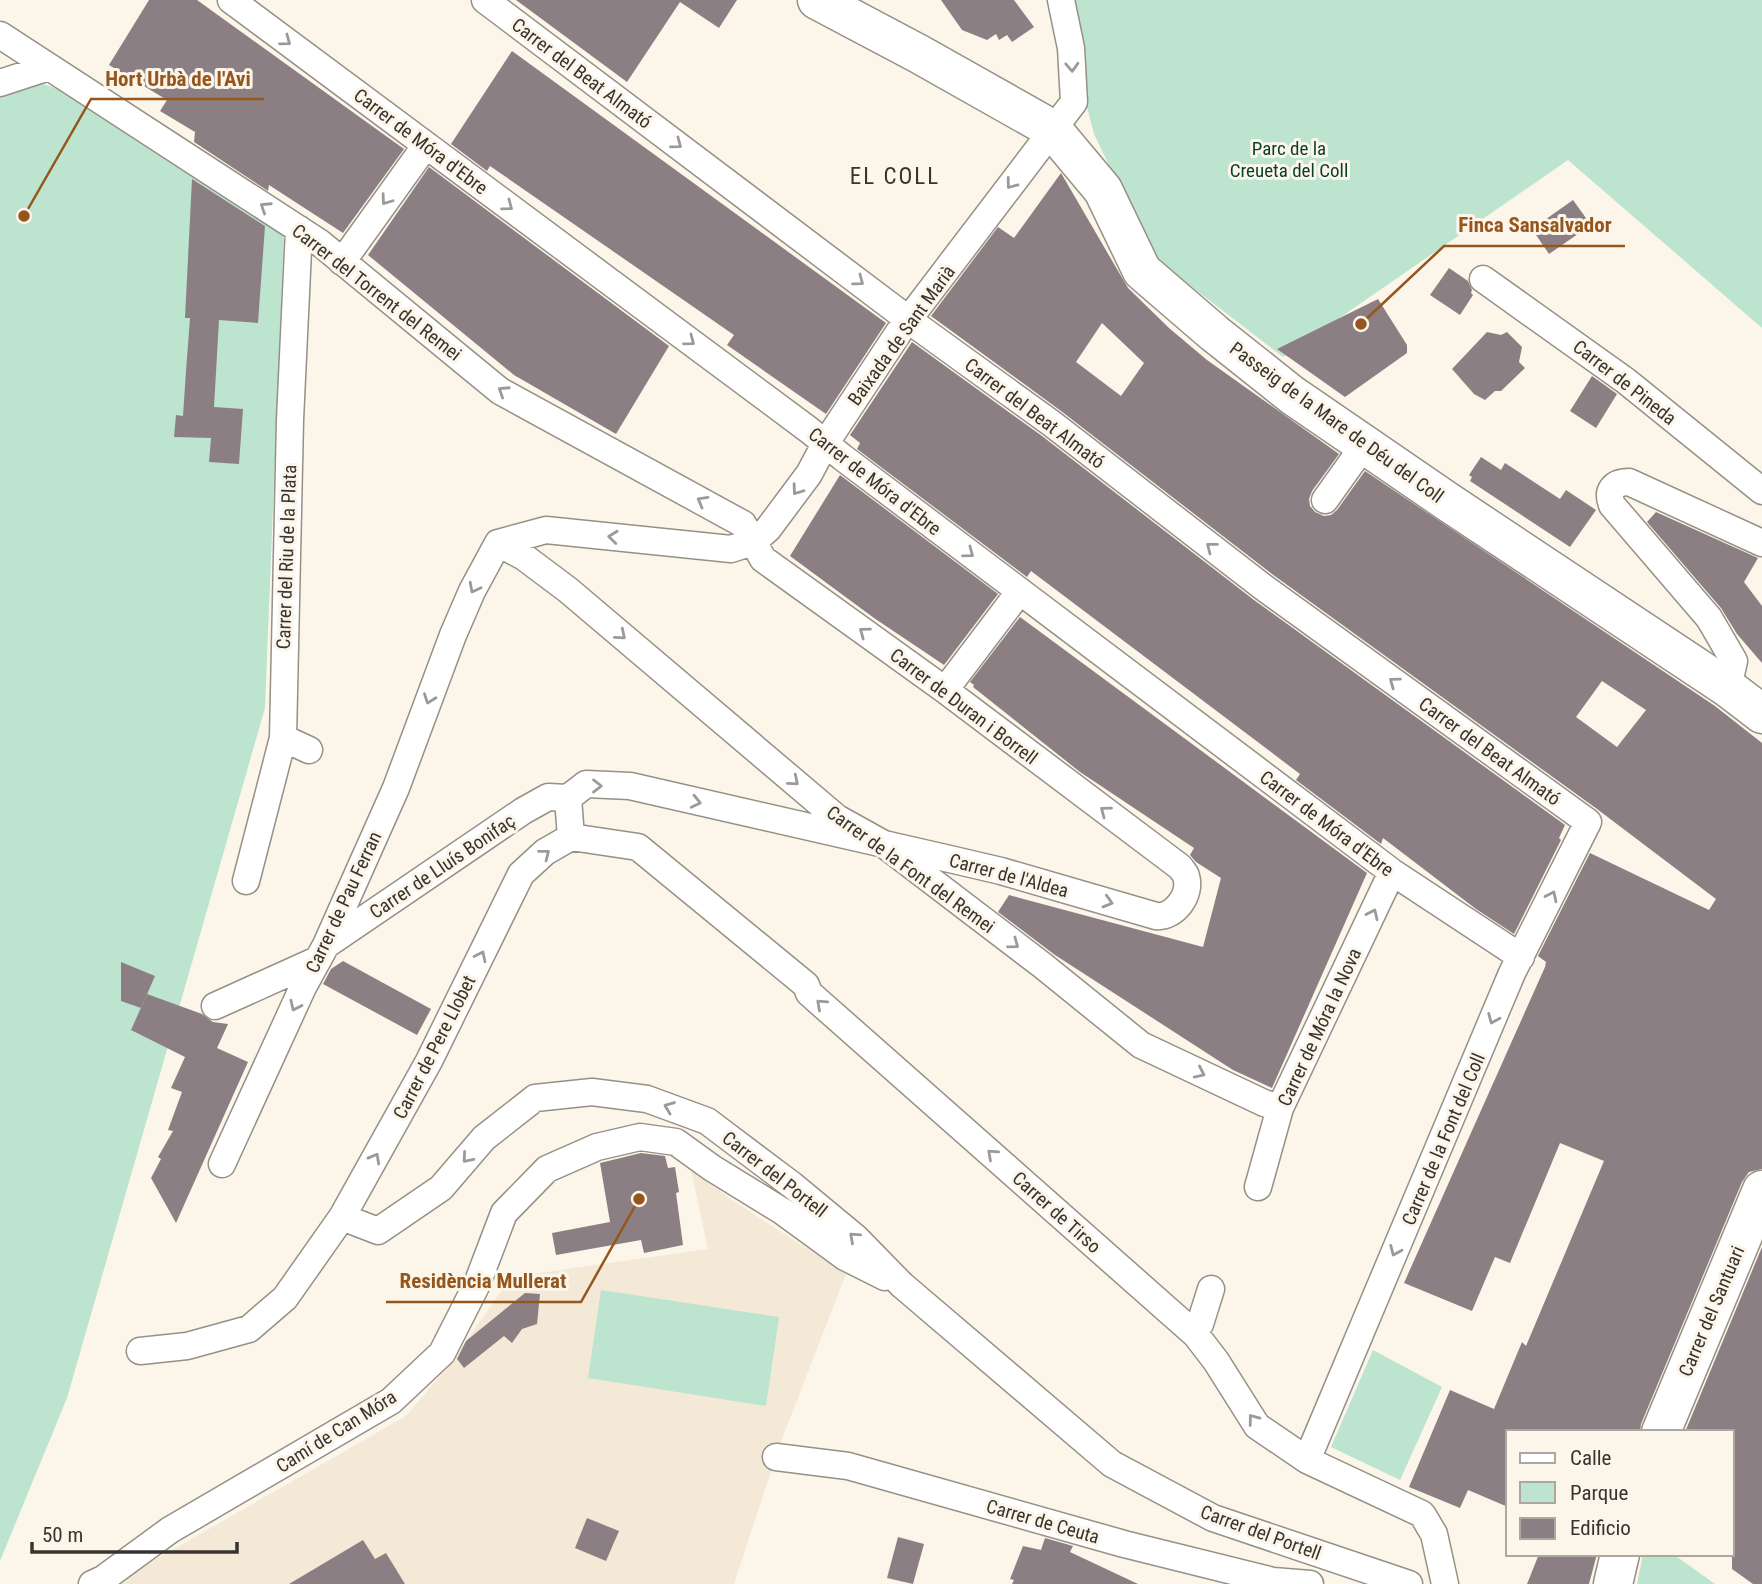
<svg xmlns="http://www.w3.org/2000/svg" width="1762" height="1584" font-family="'Roboto Condensed',sans-serif">
	<style>
		.built { fill: #f4e9d7 }
		.green { fill: #bce4ce }
		.building { fill: #8c7f83; fill-rule: evenodd }
		.lines { fill: none; stroke-linecap: round; stroke-linejoin: round }
		.street-casing { stroke: #969085; stroke-width: 29 }
		.secondary-casing { stroke: #969085; stroke-width: 41 }
		.street { stroke: #fff; stroke-width: 26 }
		.secondary { stroke: #fff; stroke-width: 38 }
		.oneway { stroke: #9b9a98 }
		.labels { text-anchor: middle; stroke-width: 6; stroke-linejoin: round; paint-order: stroke }
		.street-label { font-size: 19px; fill: #373430; stroke: #fcf5e9 }
		.park-label { font-size: 19px; fill: #053f29; stroke: #fcf5e9 }
		.quarter-label { font-size: 23px; letter-spacing: 2px; fill: #373430; stroke: #fcf5e9 }
		.leader { fill: none; stroke: #95561e; stroke-width: 2.5 }
		.callout-dot { fill: #95561e; stroke: #fcf5e9; stroke-width: 2.5 }
		.callout-label { font-size: 21px; text-anchor: middle; font-weight: bold; fill: #95561e; stroke: #fcf5e9; stroke-width: 6; stroke-linejoin: round; paint-order: stroke }
	</style>
	<rect width="100%" height="100%" fill="#fcf5e9"/>
	<path class="built" d="M691,1170L729,1198L846,1274L780,1444L734,1584H113L406,1416L448,1367L511,1277L708,1249Z"/>
	<path class="green" d="M1070,0H1762V328L1568,160L1283,357L1153,257L1094,134L1083,91L1078,13Z
		M40,83L68,92L284,232L265,708L67,1398L0,1561V94Z
		M601,1290L779,1317L766,1406L588,1378Z
		M1373,1350L1442,1387L1400,1480L1331,1447Z
		M1643,1554H1673L1715,1584H1637Z"/>
	<path class="building" d="M149,0H197L404,149L343,233L269,185L268,191L194,142L195,132L160,111L167,100L109,65Z
		M516,0H737L719,28L680,2L627,82Z
		M941,0H1014L1034,27L1012,42L1007,35L999,40L996,34L987,40L962,30Z
		M512,51L886,323L826,414L727,345L734,335L490,166L487,171L451,144Z
		M429,167L669,346L616,434L514,375L368,255Z
		M1061,173L1128,288L1169,328L1207,360L1339,454L1312,491L1309,499L1310,506L1315,512L1324,516L1331,515L1337,510L1365,471L1715,706L1762,743V1169L1749,1172L1742,1182L1641,1424L1640,1432H1508V1507L1468,1490L1460,1508L1409,1487L1450,1390L1494,1409L1522,1342L1526,1346L1604,1161L1560,1143L1510,1263L1495,1257L1472,1311L1404,1283L1545,967L1546,962L1538,956L1590,853L1709,910L1716,899L1597,809L1272,574L1061,411L931,316L998,227L1014,238ZM1102,323L1144,363L1121,396L1076,362ZM1602,681L1646,710L1617,747L1576,717Z
		M192,179L265,226L258,323L219,320L214,407L243,409L239,464L209,462L211,438L174,437L176,415L183,416L186,371L190,318H185Z
		M1573,200L1591,225L1549,254L1532,229Z
		M1449,268L1468,281L1472,290L1471,293L1473,295L1460,315L1430,295Z
		M1378,299L1407,345V353L1345,397L1277,349Z
		M1487,332L1501,335L1507,332L1522,347L1519,362L1525,368L1501,391H1495L1485,400L1474,394L1452,369Z
		M912,342L1042,436L1254,600L1565,825L1559,838L1561,840L1514,934L1476,909L1383,838L1381,844L1296,780L1300,774L1031,571L1027,577L857,449L860,443L850,435Z
		M1592,376L1617,394L1596,428L1570,411Z
		M1481,457L1501,470L1505,463L1560,499L1566,490L1596,510L1570,547L1470,481L1472,477L1469,475Z
		M840,475L998,594L944,665L874,618L790,556Z
		M1656,512L1758,558L1744,582L1762,606V663L1737,634L1721,608L1647,522Z
		M1020,617L1367,873L1272,1088L1233,1070L1055,955L998,912L1009,895L1203,947L1221,878L1196,862L1190,855L1194,848L1080,772L973,687L974,685L970,682Z
		M343,961L431,1009L417,1035L323,984L331,969Z
		M121,962L155,976L141,1008L121,1001Z
		M147,994L202,1014L213,1022L228,1024L217,1048L248,1062L176,1223L151,1178L161,1159L158,1157L173,1131L168,1130L182,1092L171,1088L185,1057L131,1030Z
		M641,1153L665,1156L668,1168L675,1167L679,1192L676,1193L683,1245L644,1253L641,1240L556,1255L552,1233L610,1222L600,1163Z
		M1762,1247V1584H1753L1732,1569V1432H1685Z
		M525,1293L540,1294L537,1324L522,1329L512,1343L504,1336L464,1368L457,1359L466,1341Z
		M587,1518L619,1531L606,1561L575,1548Z
		M898,1537L924,1544L913,1584L887,1578Z
		M1045,1538L1073,1546L1070,1552L1138,1584H1012L1014,1580L1010,1579L1023,1546L1041,1550Z
		M363,1540L375,1559L386,1553L405,1584H289Z
		M1539,1554H1597L1589,1584H1527Z"/>
	<g class="lines">
		<g class="street-casing">
			<path id="street" d="M231,0L809,430L842,457L1392,872L1521,957
				M485,0L921,329L1051,423L1263,587L1588,822L1512,973L1307,1460
				M0,35L320,243L500,391L743,524L763,559L945,690L1180,867C1182,870 1185,873 1186,876C1192,895 1174,918 1156,916L1001,871L954,860L630,786L586,784L568,798L548,797L523,811L326,945
				M0,83L49,67
				M342,262L426,145
				M1483,279L1626,381L1762,491
				M1325,500L1355,458
				M498,543L524,557L568,590L837,818L882,843L1042,965L1141,1045L1264,1103L1280,1108
				M1728,688L1734,661L1709,618L1612,505C1606,490 1614,482 1629,482L1762,543
				M945,690L1020,591
				M283,738L309,750
				M568,798L571,837L638,847L806,985L809,993L1196,1335L1216,1361L1257,1426L1307,1460L1422,1514L1434,1534L1445,1584
				M246,881L283,738L290,420L299,229
				M215,1006L317,960
				M222,1164L303,987L326,945L396,788L453,635L472,591L498,543L546,530L731,549L753,542L768,529L809,474L825,444L899,332L1074,102L1071,48L1061,0
				M1258,1187L1280,1108L1392,872
				M342,1217L378,1231L441,1188L484,1138L535,1098L592,1092L647,1099L707,1121L792,1185L856,1238L902,1285L1112,1464L1213,1518L1409,1584
				M1200,1324L1211,1289
				M140,1351L187,1346L249,1329L285,1298L342,1217L429,1061L521,874L545,852L571,837
				M776,1457L848,1466L1124,1544L1273,1581L1310,1584
				M92,1584L103,1579L170,1530L391,1401L442,1353L477,1284L504,1213L547,1169L597,1147L640,1137L676,1142L712,1168L782,1211L845,1257L885,1277"/>
		</g>
		<g class="secondary-casing">
			<path id="secondary" d="M817,0L919,54L1052,129L1103,190L1142,271L1214,333L1292,395L1448,502L1728,688L1762,714
				M1661,1432L1762,1190
				M1613,1584L1620,1554"/>
		</g>
		<use href="#street" class="street"/>
		<use href="#secondary" class="secondary"/>
	</g>
	<defs><path id="oneway-chevron" d="M-2-3.5L2.5 0L-2 3.5" fill="none" stroke-width="1.6" stroke-linecap="round" stroke-linejoin="round" transform="scale(1.75)"/></defs>
	<g class="oneway">
		<use href="#oneway-chevron" transform="translate(286 41) rotate(37)"/>
		<use href="#oneway-chevron" transform="translate(1072 67) rotate(87)"/>
		<use href="#oneway-chevron" transform="translate(677 144) rotate(37)"/>
		<use href="#oneway-chevron" transform="translate(1011 184) rotate(127)"/>
		<use href="#oneway-chevron" transform="translate(386 200) rotate(126)"/>
		<use href="#oneway-chevron" transform="translate(508 206) rotate(37)"/>
		<use href="#oneway-chevron" transform="translate(265 207) rotate(-147)"/>
		<use href="#oneway-chevron" transform="translate(859 281) rotate(37)"/>
		<use href="#oneway-chevron" transform="translate(690 341) rotate(37)"/>
		<use href="#oneway-chevron" transform="translate(503 391) rotate(-147)"/>
		<use href="#oneway-chevron" transform="translate(797 490) rotate(126)"/>
		<use href="#oneway-chevron" transform="translate(702 501) rotate(-151)"/>
		<use href="#oneway-chevron" transform="translate(613 537) rotate(-174)"/>
		<use href="#oneway-chevron" transform="translate(1211 547) rotate(-142)"/>
		<use href="#oneway-chevron" transform="translate(969 553) rotate(37)"/>
		<use href="#oneway-chevron" transform="translate(474 588) rotate(117)"/>
		<use href="#oneway-chevron" transform="translate(864 632) rotate(-144)"/>
		<use href="#oneway-chevron" transform="translate(621 635) rotate(40)"/>
		<use href="#oneway-chevron" transform="translate(1394 682) rotate(-144)"/>
		<use href="#oneway-chevron" transform="translate(429 699) rotate(110)"/>
		<use href="#oneway-chevron" transform="translate(794 781) rotate(40)"/>
		<use href="#oneway-chevron" transform="translate(597 786)"/>
		<use href="#oneway-chevron" transform="translate(696 802) rotate(13)"/>
		<use href="#oneway-chevron" transform="translate(1105 811) rotate(-143)"/>
		<use href="#oneway-chevron" transform="translate(545 854) rotate(-38)"/>
		<use href="#oneway-chevron" transform="translate(1552 896) rotate(-64)"/>
		<use href="#oneway-chevron" transform="translate(1108 902) rotate(16)"/>
		<use href="#oneway-chevron" transform="translate(1373 914) rotate(-65)"/>
		<use href="#oneway-chevron" transform="translate(1014 944) rotate(37)"/>
		<use href="#oneway-chevron" transform="translate(481 956) rotate(-64)"/>
		<use href="#oneway-chevron" transform="translate(821 1004) rotate(-138)"/>
		<use href="#oneway-chevron" transform="translate(295 1006) rotate(115)"/>
		<use href="#oneway-chevron" transform="translate(1493 1019) rotate(113)"/>
		<use href="#oneway-chevron" transform="translate(1200 1073) rotate(25)"/>
		<use href="#oneway-chevron" transform="translate(669 1107) rotate(-159)"/>
		<use href="#oneway-chevron" transform="translate(992 1154) rotate(-138)"/>
		<use href="#oneway-chevron" transform="translate(375 1158) rotate(-61)"/>
		<use href="#oneway-chevron" transform="translate(467 1158) rotate(131)"/>
		<use href="#oneway-chevron" transform="translate(854 1237) rotate(-138)"/>
		<use href="#oneway-chevron" transform="translate(1395 1251) rotate(113)"/>
		<use href="#oneway-chevron" transform="translate(1253 1419) rotate(-127)"/>
	</g>
	<g class="labels">
		<g class="street-label">
			<text transform="translate(582 73) rotate(37)" y="7">Carrer del Beat Almató</text>
			<text transform="translate(421 141) rotate(37)" y="7">Carrer de Móra d'Ebre</text>
			<text transform="translate(377 292) rotate(38)" y="7">Carrer del Torrent del Remei</text>
			<text transform="translate(901 335) rotate(-54)" y="7">Baixada de Sant Marià</text>
			<text transform="translate(1625 382) rotate(38)" y="7">Carrer de Pineda</text>
			<text transform="translate(1035 413) rotate(37)" y="7">Carrer del Beat Almató</text>
			<text transform="translate(1337 422) rotate(36)" y="7">Passeig de la Mare de Déu del Coll</text>
			<text transform="translate(875 481) rotate(38)" y="7">Carrer de Móra d'Ebre</text>
			<text transform="translate(286 557) rotate(-88)" y="7">Carrer del Riu de la Plata</text>
			<text transform="translate(964 706) rotate(37)" y="7">Carrer de Duran i Borrell</text>
			<text transform="translate(1490 751) rotate(36)" y="7">Carrer del Beat Almató</text>
			<text transform="translate(1327 823) rotate(37)" y="7">Carrer de Móra d'Ebre</text>
			<text transform="translate(442 866) rotate(-34)" y="7">Carrer de Lluís Bonifaç</text>
			<text transform="translate(911 869) rotate(36)" y="7">Carrer de la Font del Remei</text>
			<text transform="translate(1009 875) rotate(15)" y="7">Carrer de l'Aldea</text>
			<text transform="translate(343 902) rotate(-65)" y="7">Carrer de Pau Ferran</text>
			<text transform="translate(1319 1027) rotate(-65)" y="7">Carrer de Móra la Nova</text>
			<text transform="translate(434 1047) rotate(-63)" y="7">Carrer de Pere Llobet</text>
			<text transform="translate(1443 1139) rotate(-67)" y="7">Carrer de la Font del Coll</text>
			<text transform="translate(775 1174) rotate(38)" y="7">Carrer del Portell</text>
			<text transform="translate(1057 1212) rotate(42)" y="7">Carrer de Tirso</text>
			<text transform="translate(1711 1311) rotate(-67)" y="7">Carrer del Santuari</text>
			<text transform="translate(336 1431) rotate(-32)" y="7">Camí de Can Móra</text>
			<text transform="translate(1043 1521) rotate(16)" y="7">Carrer de Ceuta</text>
			<text transform="translate(1261 1532) rotate(20)" y="7">Carrer del Portell</text>
		</g>
		<g class="park-label">
			<text x="1289" y="155">Parc de la<tspan x="1289" dy="22">Creueta del Coll</tspan></text>
		</g>
		<g class="quarter-label">
			<text x="895" y="184">EL COLL</text>
		</g>
	</g>
	<path class="leader" d="M24 216L91 99H264M1361 324L1444 246H1625M639 1199L581 1302H386"/>
	<g class="callout-dot">
		<circle cx="24" cy="216" r="7"/>
		<circle cx="1361" cy="324" r="7"/>
		<circle cx="639" cy="1199" r="7"/>
	</g>
	<g class="callout-label">
		<text x="178" y="86">Hort Urbà de l'Avi</text>
		<text x="1535" y="232">Finca Sansalvador</text>
		<text x="483" y="1288">Residència Mullerat</text>
	</g>
	<rect x="1506" y="1430" width="228" height="126" fill="#fcf5e9" stroke="#ada89f" stroke-width="2"/>
	<rect x="1520" y="1453" width="35" height="10" fill="#ffffff" stroke="#ada89f" stroke-width="2"/>
	<text x="1570" y="1465" font-size="21" fill="#373430">Calle</text>
	<rect x="1520" y="1482" width="35" height="21" fill="#bce4ce" stroke="#ada89f" stroke-width="2"/>
	<text x="1570" y="1500" font-size="21" fill="#373430">Parque</text>
	<rect x="1520" y="1518" width="35" height="21" fill="#8c7f83" stroke="#ada89f" stroke-width="2"/>
	<text x="1570" y="1535" font-size="21" fill="#373430">Edificio</text>
	<path d="M32 1542v10h205v-10" fill="none" stroke="#373430" stroke-width="3.5"/>
	<text x="42" y="1542" font-size="21" fill="#373430" stroke="#fcf5e9" stroke-width="5" paint-order="stroke">50 m</text>
</svg>
